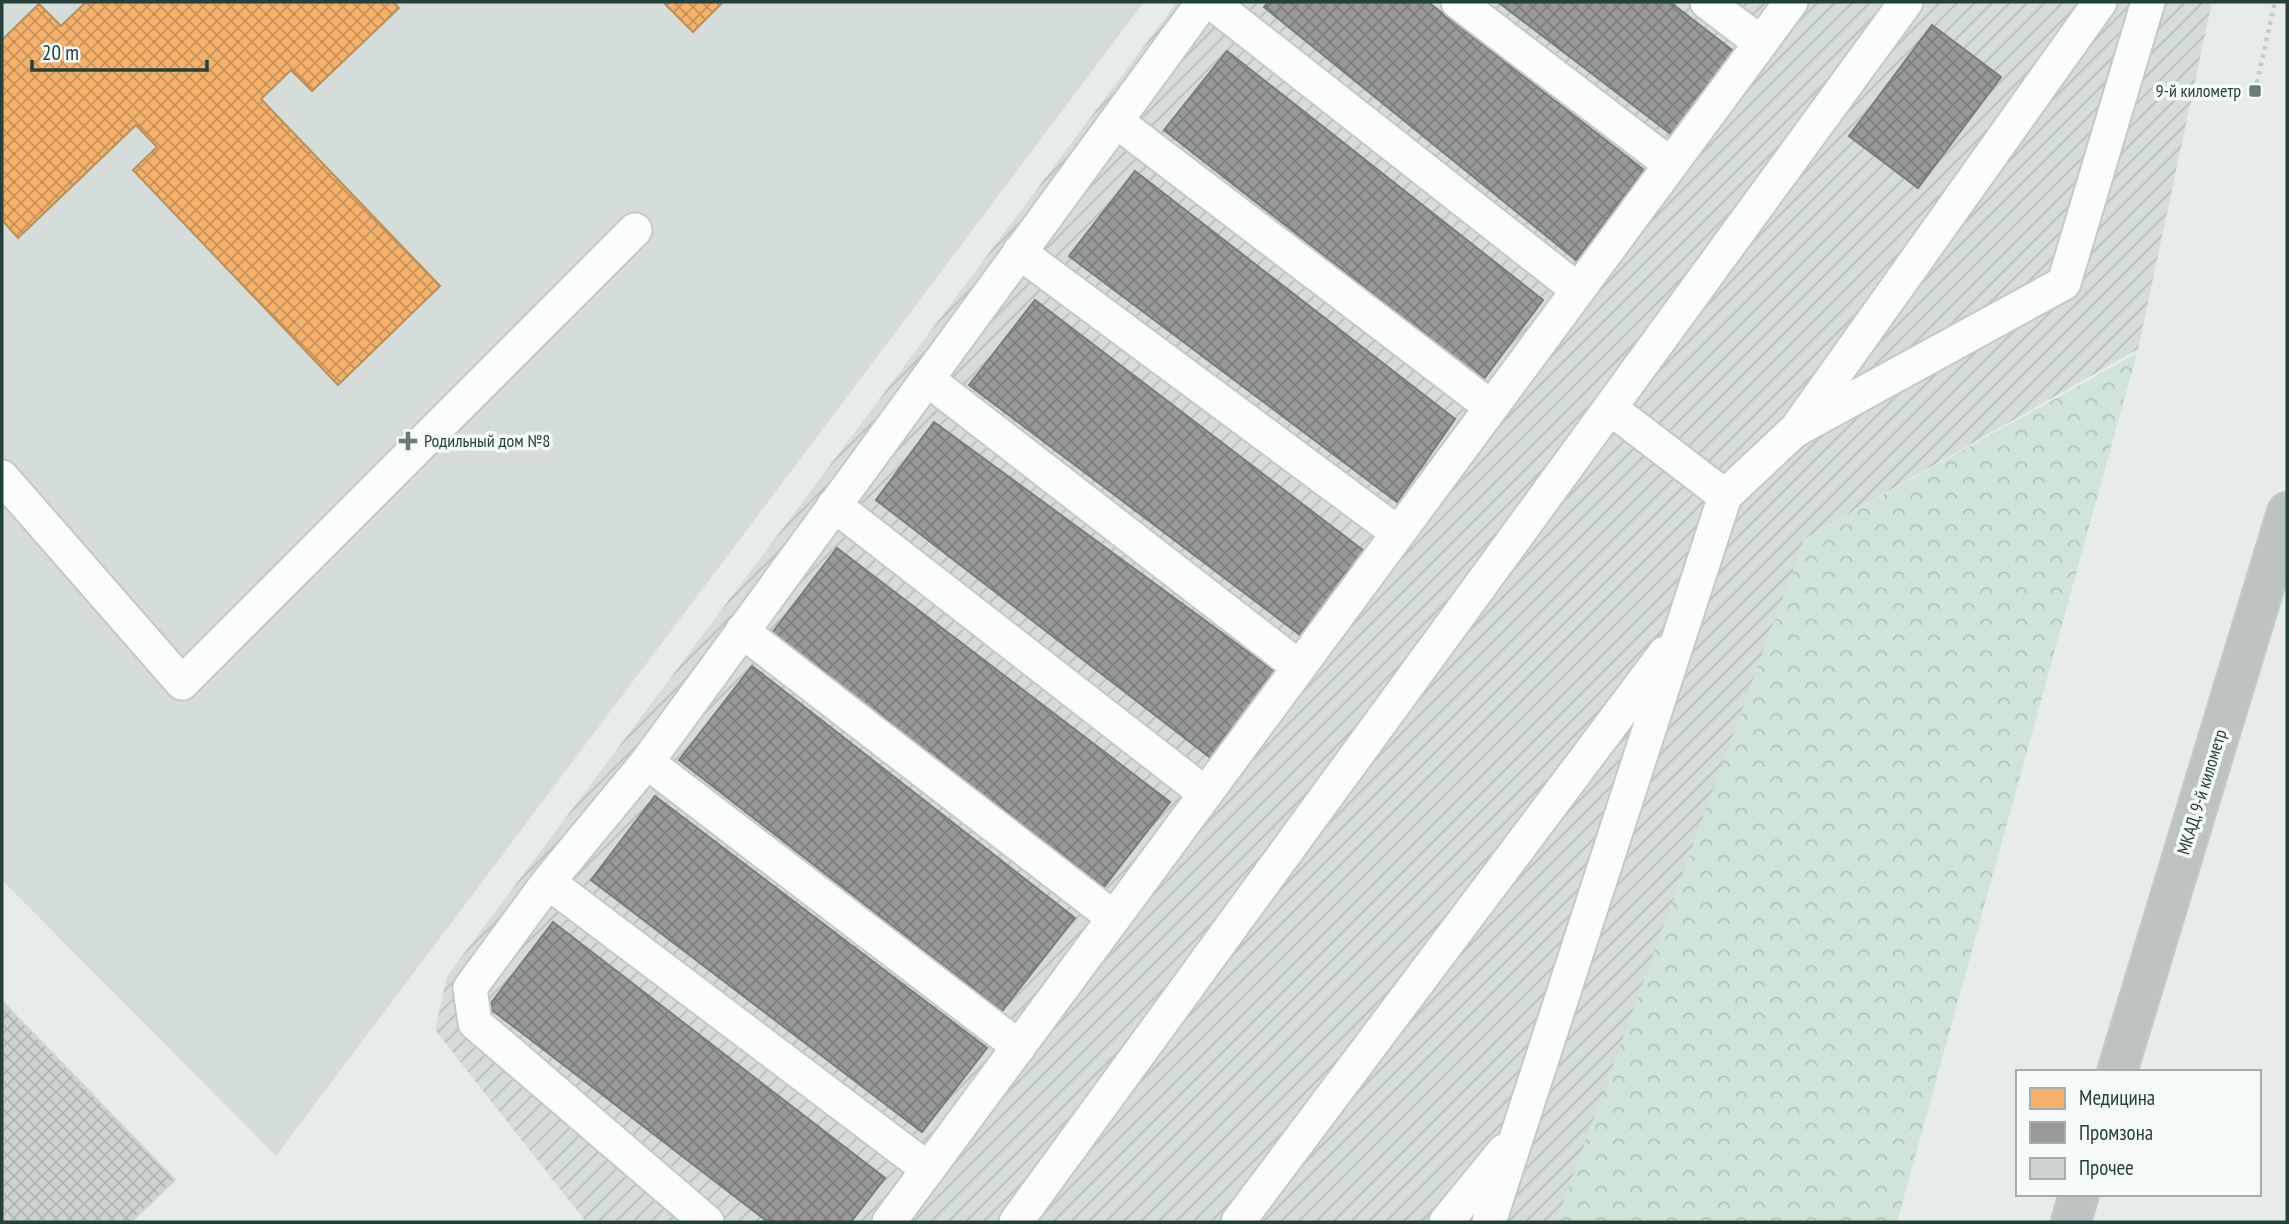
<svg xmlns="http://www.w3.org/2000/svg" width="2289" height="1224" font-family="'PT Sans Narrow',sans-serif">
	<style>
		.built { fill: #d5ddda }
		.industrial { fill: url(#industrial-furrows) }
		.park { fill: url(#park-crowns) }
		.health { fill: url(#health-cross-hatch); stroke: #b7905c; stroke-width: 2 }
		.industry { fill: url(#industry-cross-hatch); stroke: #767e7c; stroke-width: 2 }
		.building { fill: url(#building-cross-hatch); stroke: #d0d5d3; stroke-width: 2 }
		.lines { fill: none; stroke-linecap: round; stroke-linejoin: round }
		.lane-casing { stroke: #c4c9c7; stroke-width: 37 }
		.highway-casing { stroke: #c2cac9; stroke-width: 42 }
		.path { stroke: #c3cbca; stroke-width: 4.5; stroke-dasharray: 3.5 5; stroke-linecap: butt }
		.lane { stroke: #fbfcfc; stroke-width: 33 }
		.highway { stroke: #bcc3c2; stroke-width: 38 }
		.poi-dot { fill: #687c78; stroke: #f6faf8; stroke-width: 2.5 }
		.labels { text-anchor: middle; stroke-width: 7; stroke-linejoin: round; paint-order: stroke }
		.poi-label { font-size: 18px; fill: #24403a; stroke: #f6faf8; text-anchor: end }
		.street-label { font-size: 18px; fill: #24403a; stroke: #f6faf8 }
	</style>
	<defs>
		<pattern id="industrial-furrows" width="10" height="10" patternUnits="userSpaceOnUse" patternTransform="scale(1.75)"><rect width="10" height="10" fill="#d5ddda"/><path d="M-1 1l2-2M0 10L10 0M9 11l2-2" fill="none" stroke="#b7bfbc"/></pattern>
		<pattern id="park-crowns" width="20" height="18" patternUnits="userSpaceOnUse" patternTransform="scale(1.75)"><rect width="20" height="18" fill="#d1e4d8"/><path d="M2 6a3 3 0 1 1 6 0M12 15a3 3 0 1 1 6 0" fill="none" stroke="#b3c5ba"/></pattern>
		<pattern id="health-cross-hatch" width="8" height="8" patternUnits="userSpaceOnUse" patternTransform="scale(1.75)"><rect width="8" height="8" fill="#f6b26b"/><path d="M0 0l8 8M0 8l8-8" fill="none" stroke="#c79259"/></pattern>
		<pattern id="industry-cross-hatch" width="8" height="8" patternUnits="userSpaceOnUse" patternTransform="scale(1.75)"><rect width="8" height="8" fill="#999"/><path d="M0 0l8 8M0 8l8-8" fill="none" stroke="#7d7e7e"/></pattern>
		<pattern id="building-cross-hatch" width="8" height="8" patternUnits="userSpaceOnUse" patternTransform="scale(1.75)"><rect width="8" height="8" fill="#ced3d1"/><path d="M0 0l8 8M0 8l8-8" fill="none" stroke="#b1b6b4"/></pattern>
	</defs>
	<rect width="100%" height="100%" fill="#e7ecea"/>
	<path class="built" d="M2,2H1144L276,1156L2,880Z"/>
	<path class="industrial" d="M1177,2H2212L2138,349L1804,539L1568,1222H586L435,1030L447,976Z"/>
	<path class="park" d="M2137,353L1897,1222H1556L1804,539Z"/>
	<path class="health" d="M86,2H393L399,8L312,91L291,70L261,99L440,286L338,385L133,170L157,147L136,125L18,238L2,220V40L39,4L61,26Z
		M663,2H723L693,32Z"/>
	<path class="industry" d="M1268,2H1428L1644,170L1576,260L1264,7Z
		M1498,2H1670L1745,60L1684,144Z
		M1932,25L2001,77L1918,188L1849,136Z
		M1227,51L1543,300L1483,380L1164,130Z
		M1135,171L1455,419L1397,502L1069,256Z
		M1035,300L1368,554L1304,638L969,385Z
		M934,422L1278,674L1212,759L876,500Z
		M837,548L1170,802L1104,887L772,633Z
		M752,666L1075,918L1002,1011L679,760Z
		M655,796L987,1048L922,1132L591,880Z
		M553,922L885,1178L851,1222H768L488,1007Z"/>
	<path class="building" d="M2,1001L175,1180L131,1222H2Z"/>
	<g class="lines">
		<g class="lane-casing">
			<path id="lane" d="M1211,2L1578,290
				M1458,2L1670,164
				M1707,2L1761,43
				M1116,121L1491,407
				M1019,252L1398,533
				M927,379L1299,667
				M1610,408L1725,496
				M1799,425L2100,2
				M2,477L182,683L635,230
				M834,505L1206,794
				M742,631L1114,918
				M647,762L1019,1047
				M548,882L928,1169
				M707,1222L475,1023L470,988L548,882L647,762L1203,2
				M889,1222L1791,2
				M1016,1222L1906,2
				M1238,1222L1665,653
				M1446,1222L1504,1151
				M1489,1222L1725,496L1794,431L2064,283L2148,2"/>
		</g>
		<g class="highway-casing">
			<path id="highway" d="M2117,1072L2287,512
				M2071,1222L2079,1194"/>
		</g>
		<path class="path" d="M2255,91L2275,2"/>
		<use href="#lane" class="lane"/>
		<use href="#highway" class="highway"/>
	</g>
	<g class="poi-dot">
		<rect x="2248" y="84" width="14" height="14" rx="3.5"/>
		<path d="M404.5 430.5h7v7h7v7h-7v7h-7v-7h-7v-7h7z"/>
	</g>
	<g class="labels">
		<g class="poi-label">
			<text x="2241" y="97">9-й километр</text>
			<text x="424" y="447" text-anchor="start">Родильный дом №8</text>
		</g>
		<g class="street-label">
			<text transform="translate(2202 792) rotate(-73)" y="6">МКАД, 9-й километр</text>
		</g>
	</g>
	<rect width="2289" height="1224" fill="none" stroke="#24403a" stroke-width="7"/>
	<rect x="2016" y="1070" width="245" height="126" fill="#f6faf8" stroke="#a2b0ac" stroke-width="2"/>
	<rect x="2030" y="1088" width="35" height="21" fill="#f6b26b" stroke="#a2b0ac" stroke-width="2"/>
	<text x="2079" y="1105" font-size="21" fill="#24403a">Медицина</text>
	<rect x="2030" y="1122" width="35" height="21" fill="#999999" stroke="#a2b0ac" stroke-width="2"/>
	<text x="2079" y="1140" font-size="21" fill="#24403a">Промзона</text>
	<rect x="2030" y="1158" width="35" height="21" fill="#ced3d1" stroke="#a2b0ac" stroke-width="2"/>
	<text x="2079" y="1175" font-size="21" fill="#24403a">Прочее</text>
	<path d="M32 60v10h175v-10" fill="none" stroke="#24403a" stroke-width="3.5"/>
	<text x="42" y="60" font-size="21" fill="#24403a" stroke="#f6faf8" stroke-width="5" paint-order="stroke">20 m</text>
</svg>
